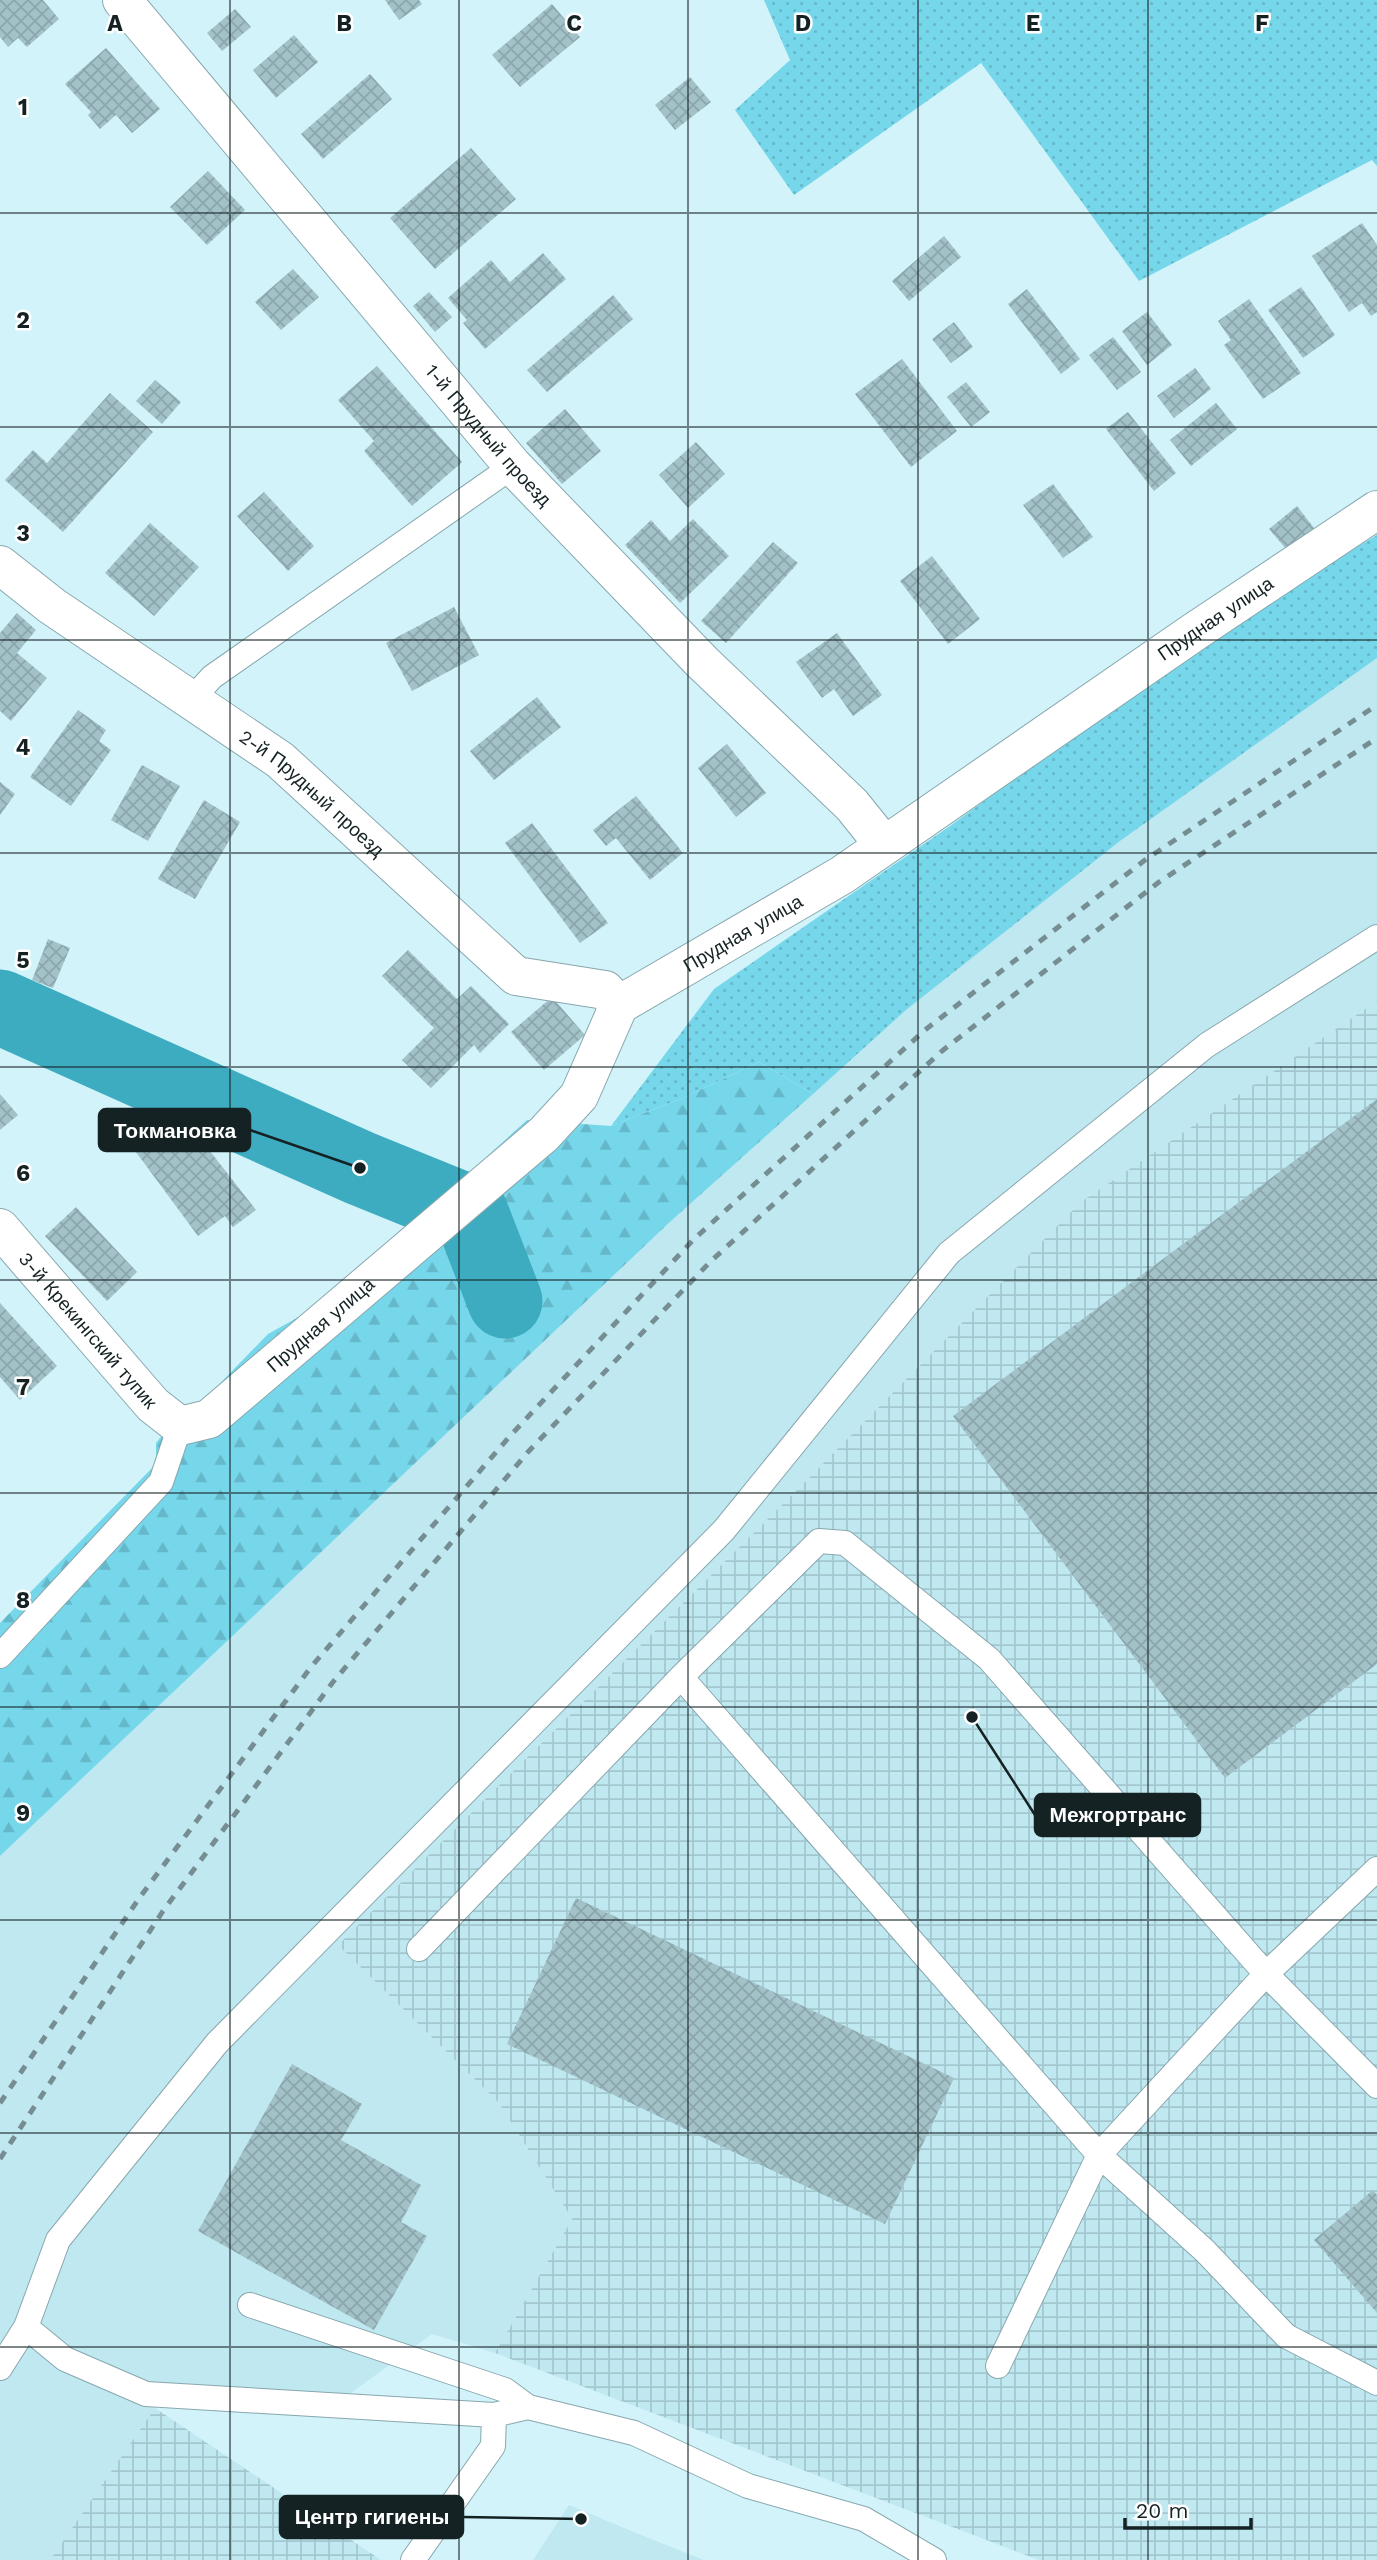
<svg xmlns="http://www.w3.org/2000/svg" width="1377" height="2560" font-family="'Work Sans',sans-serif">
	<style>
		.built { fill: #bfe8f1 }
		.industrial { fill: url(#industrial-grid) }
		.grass { fill: url(#grass-dots) }
		.forest { fill: url(#forest-firs) }
		.lines { fill: none; stroke-linecap: round; stroke-linejoin: round }
		.river { stroke: #3eacc0; stroke-width: 75 }
		.building { fill: url(#building-cross-hatch) }
		.service-casing { stroke: #88a7ae; stroke-width: 26 }
		.minor-casing { stroke: #88a7ae; stroke-width: 40 }
		.service { stroke: #fff; stroke-width: 24 }
		.minor { stroke: #fff; stroke-width: 38 }
		.rail { stroke: #768d92; stroke-width: 5; stroke-dasharray: 9 9; stroke-linecap: butt }
		.grid { fill: none; stroke: #152224; stroke-width: 2; stroke-opacity: 0.55 }
		.labels { text-anchor: middle; stroke-width: 5; stroke-linejoin: round; paint-order: stroke }
		.street-label { font-size: 19px; fill: #152224; stroke: #fff }
		.grid-label { font-size: 23px; text-anchor: middle; font-weight: bold; fill: #152224; stroke: #fff; stroke-width: 5; stroke-linejoin: round; paint-order: stroke }
		.leader { fill: none; stroke: #152224; stroke-width: 2.5 }
		.callout-dot { fill: #152224; stroke: #fff; stroke-width: 2.5 }
		.callout { fill: #152224; stroke: #152224; stroke-width: 2.5 }
		.callout-label { font-size: 21px; text-anchor: middle; font-weight: bold; fill: #fff }
	</style>
	<defs>
		<pattern id="industrial-grid" width="8" height="8" patternUnits="userSpaceOnUse" patternTransform="scale(1.75)"><rect width="8" height="8" fill="#bfe8f1"/><path d="M0 4h8M4 0v8" fill="none" stroke="#a3c7ce"/></pattern>
		<pattern id="grass-dots" width="8" height="8" patternUnits="userSpaceOnUse" patternTransform="scale(1.75)"><rect width="8" height="8" fill="#76d7eb"/><path d="M2 2h.1M6 6h.1" fill="none" stroke="#65b8c9" stroke-width="1.8" stroke-linecap="round"/></pattern>
		<pattern id="forest-firs" width="22" height="20" patternUnits="userSpaceOnUse" patternTransform="scale(1.75)"><rect width="22" height="20" fill="#76d7eb"/><path d="M5 1l3.5 6h-7zM16 11l3.5 6h-7z" fill="#65b8c9"/></pattern>
		<pattern id="building-cross-hatch" width="8" height="8" patternUnits="userSpaceOnUse" patternTransform="scale(1.75)"><rect width="8" height="8" fill="#a2c2c8"/><path d="M0 0l8 8M0 8l8-8" fill="none" stroke="#8ba6ac"/></pattern>
	</defs>
	<rect width="100%" height="100%" fill="#d2f3fa"/>
	<path class="built" d="M1377,658V1001L1081,1202L797,1490L338,1945L499,2103L572,2219L495,2353L432,2334L348,2395L156,2382L155,2408L50,2560H0V1856L671,1221L906,1010L1120,841Z
		M569,2505L636,2533L704,2560H533Z"/>
	<path class="industrial" d="M1377,1001V2560H1039L495,2353L572,2219L499,2103L338,1945L797,1490L1081,1202Z
		M155,2408L381,2560H50Z"/>
	<path class="grass" d="M764,0H1377V166L1372,160L1139,281L981,63L794,195L735,110L790,60Z
		M1377,535V658L1120,841L906,1010L813,1094L759,1062L683,1098L611,1126L714,989L950,826L1204,640Z"/>
	<path class="forest" d="M759,1062L813,1094L671,1221L0,1856V1623L156,1464V1443L185,1406L201,1403L268,1334L329,1300L527,1120L611,1126L683,1098Z"/>
	<g class="lines">
		<path class="river" d="M0,1007L360,1168L471,1213L505,1301"/>
	</g>
	<path class="building" d="M0,0H43L59,19L27,47L18,38L8,47L0,37Z
		M385,0H419L422,4L399,20Z
		M552,4L580,37L520,87L492,55Z
		M235,9L251,27L222,51L207,33Z
		M294,35L318,62L276,98L253,70Z
		M106,48L160,109L132,133L116,115L100,129L88,115L91,112L65,84Z
		M370,74L392,99L323,159L301,134Z
		M690,77L711,102L675,130L655,105Z
		M471,148L516,199L435,269L390,218Z
		M208,171L245,210L207,245L170,207Z
		M1362,223L1377,245V312L1371,316L1362,303L1349,312L1312,256Z
		M944,236L961,257L909,301L892,281Z
		M543,253L566,279L485,349L463,323L467,320L448,298L491,260L510,282Z
		M293,269L319,297L281,330L255,302Z
		M1301,287L1335,335L1303,358L1268,310Z
		M1027,289L1080,359L1061,374L1008,304Z
		M429,292L452,317L435,332L413,306Z
		M613,295L633,319L547,392L527,370Z
		M1249,299L1301,373L1263,399L1224,345L1231,340L1218,321Z
		M1147,312L1172,345L1147,365L1122,331Z
		M954,322L973,347L951,363L932,339Z
		M1113,337L1141,372L1117,390L1089,355Z
		M902,359L957,431L911,467L855,394Z
		M377,366L462,462L412,506L364,451L374,441L338,400Z
		M1195,368L1211,389L1174,418L1157,396Z
		M155,380L181,402L162,424L136,401Z
		M966,382L990,412L971,427L947,397Z
		M110,393L153,432L63,532L5,480L33,450L47,463Z
		M1216,403L1237,429L1191,466L1170,440Z
		M565,409L601,451L562,484L526,443Z
		M1128,412L1176,473L1154,491L1106,429Z
		M696,442L725,474L688,508L659,475Z
		M1053,484L1093,537L1063,558L1023,505Z
		M264,492L314,546L288,571L237,516Z
		M1297,506L1314,528L1287,550L1269,529Z
		M693,519L729,556L680,603L625,545L651,520L670,541Z
		M150,523L199,567L154,616L105,573Z
		M773,542L798,563L726,643L701,621Z
		M932,556L980,619L948,644L900,581Z
		M454,607L479,655L412,691L386,643Z
		M17,613L36,630L17,653L47,678L11,721L0,711V633Z
		M837,633L882,695L853,716L834,689L822,698L796,662Z
		M537,697L561,727L494,780L470,751Z
		M78,710L106,730L99,741L111,750L71,806L30,777Z
		M727,744L766,793L736,817L698,768Z
		M142,765L180,786L148,841L111,820Z
		M0,782L15,794L0,815Z
		M636,796L683,853L650,880L616,838L606,846L593,830Z
		M204,800L240,822L195,899L158,879Z
		M532,823L608,923L580,943L505,843Z
		M48,939L70,948L53,988L32,980Z
		M408,950L457,999L471,986L509,1024L480,1053L474,1045L431,1088L402,1060L434,1028L382,976Z
		M552,997L585,1035L544,1070L511,1032Z
		M0,1094L18,1115L0,1130Z
		M1377,1099V1664L1225,1778L953,1416Z
		M181,1114L256,1210L233,1227L225,1216L198,1236L133,1148Z
		M76,1207L137,1272L107,1301L45,1236Z
		M0,1303L57,1366L20,1400L0,1377Z
		M576,1898L954,2078L885,2224L507,2044Z
		M292,2064L362,2104L341,2140L421,2185L401,2222L427,2236L374,2330L198,2231Z
		M1373,2190L1377,2195V2313L1314,2240Z"/>
	<g class="lines">
		<g class="service-casing">
			<path id="service" d="M192,699L212,677L513,466
				M0,1656L161,1482L180,1426
				M419,1949L681,1677
				M1377,2086L1266,1974L989,1659L845,1543L819,1541L681,1677L1099,2155L1205,2251L1286,2336L1377,2383
				M250,2305L505,2390L528,2407
				M998,2366L1099,2155L1266,1974L1377,1869
				M0,2368L26,2327
				M413,2560L493,2446L494,2415
				M934,2560L864,2519L748,2486L634,2433L528,2407L494,2415L146,2394L65,2359L26,2327L58,2240L217,2043L724,1530L949,1253L1207,1045L1377,937"/>
		</g>
		<g class="minor-casing">
			<g id="minor">
				<path id="s1" d="M122,0L513,466L702,662L852,805L884,845"/>
				<path id="s2" d="M0,565L52,606L280,760L516,976L605,990L619,1005"/>
				<path id="s3" d="M0,1228L153,1405L180,1426L209,1419L544,1134L579,1096L619,1005L842,875L1194,632L1377,510"/>
			</g>
		</g>
		<use href="#service" class="service"/>
		<use href="#minor" class="minor"/>
		<path class="rail" d="M0,2103L140,1897L311,1667L510,1436L694,1239L925,1030L1145,860L1377,705
			M0,2159L163,1911L333,1682L528,1452L711,1261L942,1051L1159,882L1377,738"/>
	</g>
	<path class="grid" d="M230,0V2560M459,0V2560M688,0V2560M918,0V2560M1148,0V2560M0,213H1377M0,427H1377M0,640H1377M0,853H1377M0,1067H1377M0,1280H1377M0,1493H1377M0,1707H1377M0,1920H1377M0,2133H1377M0,2347H1377"/>
	<g class="labels">
		<g class="street-label">
			<text dy="7" stroke="none"><textPath href="#s1" startOffset="569">1-й Прудный проезд</textPath></text>
			<text dy="7" stroke="none"><textPath href="#s3" startOffset="1600">Прудная улица</textPath></text>
			<text dy="7" stroke="none"><textPath href="#s2" startOffset="387">2-й Прудный проезд</textPath></text>
			<text dy="7" stroke="none"><textPath href="#s3" startOffset="1032">Прудная улица</textPath></text>
			<text dy="7" stroke="none"><textPath href="#s3" startOffset="444">Прудная улица</textPath></text>
			<text dy="7" stroke="none"><textPath href="#s3" startOffset="135">3-й Крекингский тупик</textPath></text>
		</g>
	</g>
	<g class="grid-label">
		<text x="115" y="31">A</text>
		<text x="344" y="31">B</text>
		<text x="574" y="31">C</text>
		<text x="803" y="31">D</text>
		<text x="1033" y="31">E</text>
		<text x="1262" y="31">F</text>
		<text x="23" y="115">1</text>
		<text x="23" y="328">2</text>
		<text x="23" y="541">3</text>
		<text x="23" y="755">4</text>
		<text x="23" y="968">5</text>
		<text x="23" y="1181">6</text>
		<text x="23" y="1395">7</text>
		<text x="23" y="1608">8</text>
		<text x="23" y="1821">9</text>
	</g>
	<path class="leader" d="M360 1168L250 1130M972 1717L1035 1815M581 2519L463 2517"/>
	<g class="callout-dot">
		<circle cx="360" cy="1168" r="7"/>
		<circle cx="972" cy="1717" r="7"/>
		<circle cx="581" cy="2519" r="7"/>
	</g>
	<g class="callout">
		<rect x="99" y="1109" width="151" height="42" rx="7"/>
		<rect x="1035" y="1794" width="165" height="42" rx="7"/>
		<rect x="280" y="2496" width="183" height="42" rx="7"/>
	</g>
	<g class="callout-label">
		<text x="175" y="1138">Токмановка</text>
		<text x="1118" y="1822">Межгортранс</text>
		<text x="372" y="2524">Центр гигиены</text>
	</g>
	<path d="M1125 2518v10h126v-10" fill="none" stroke="#152224" stroke-width="3.5"/>
	<text x="1136" y="2518" font-size="21" fill="#152224" stroke="#ffffff" stroke-width="5" paint-order="stroke">20 m</text>
</svg>
